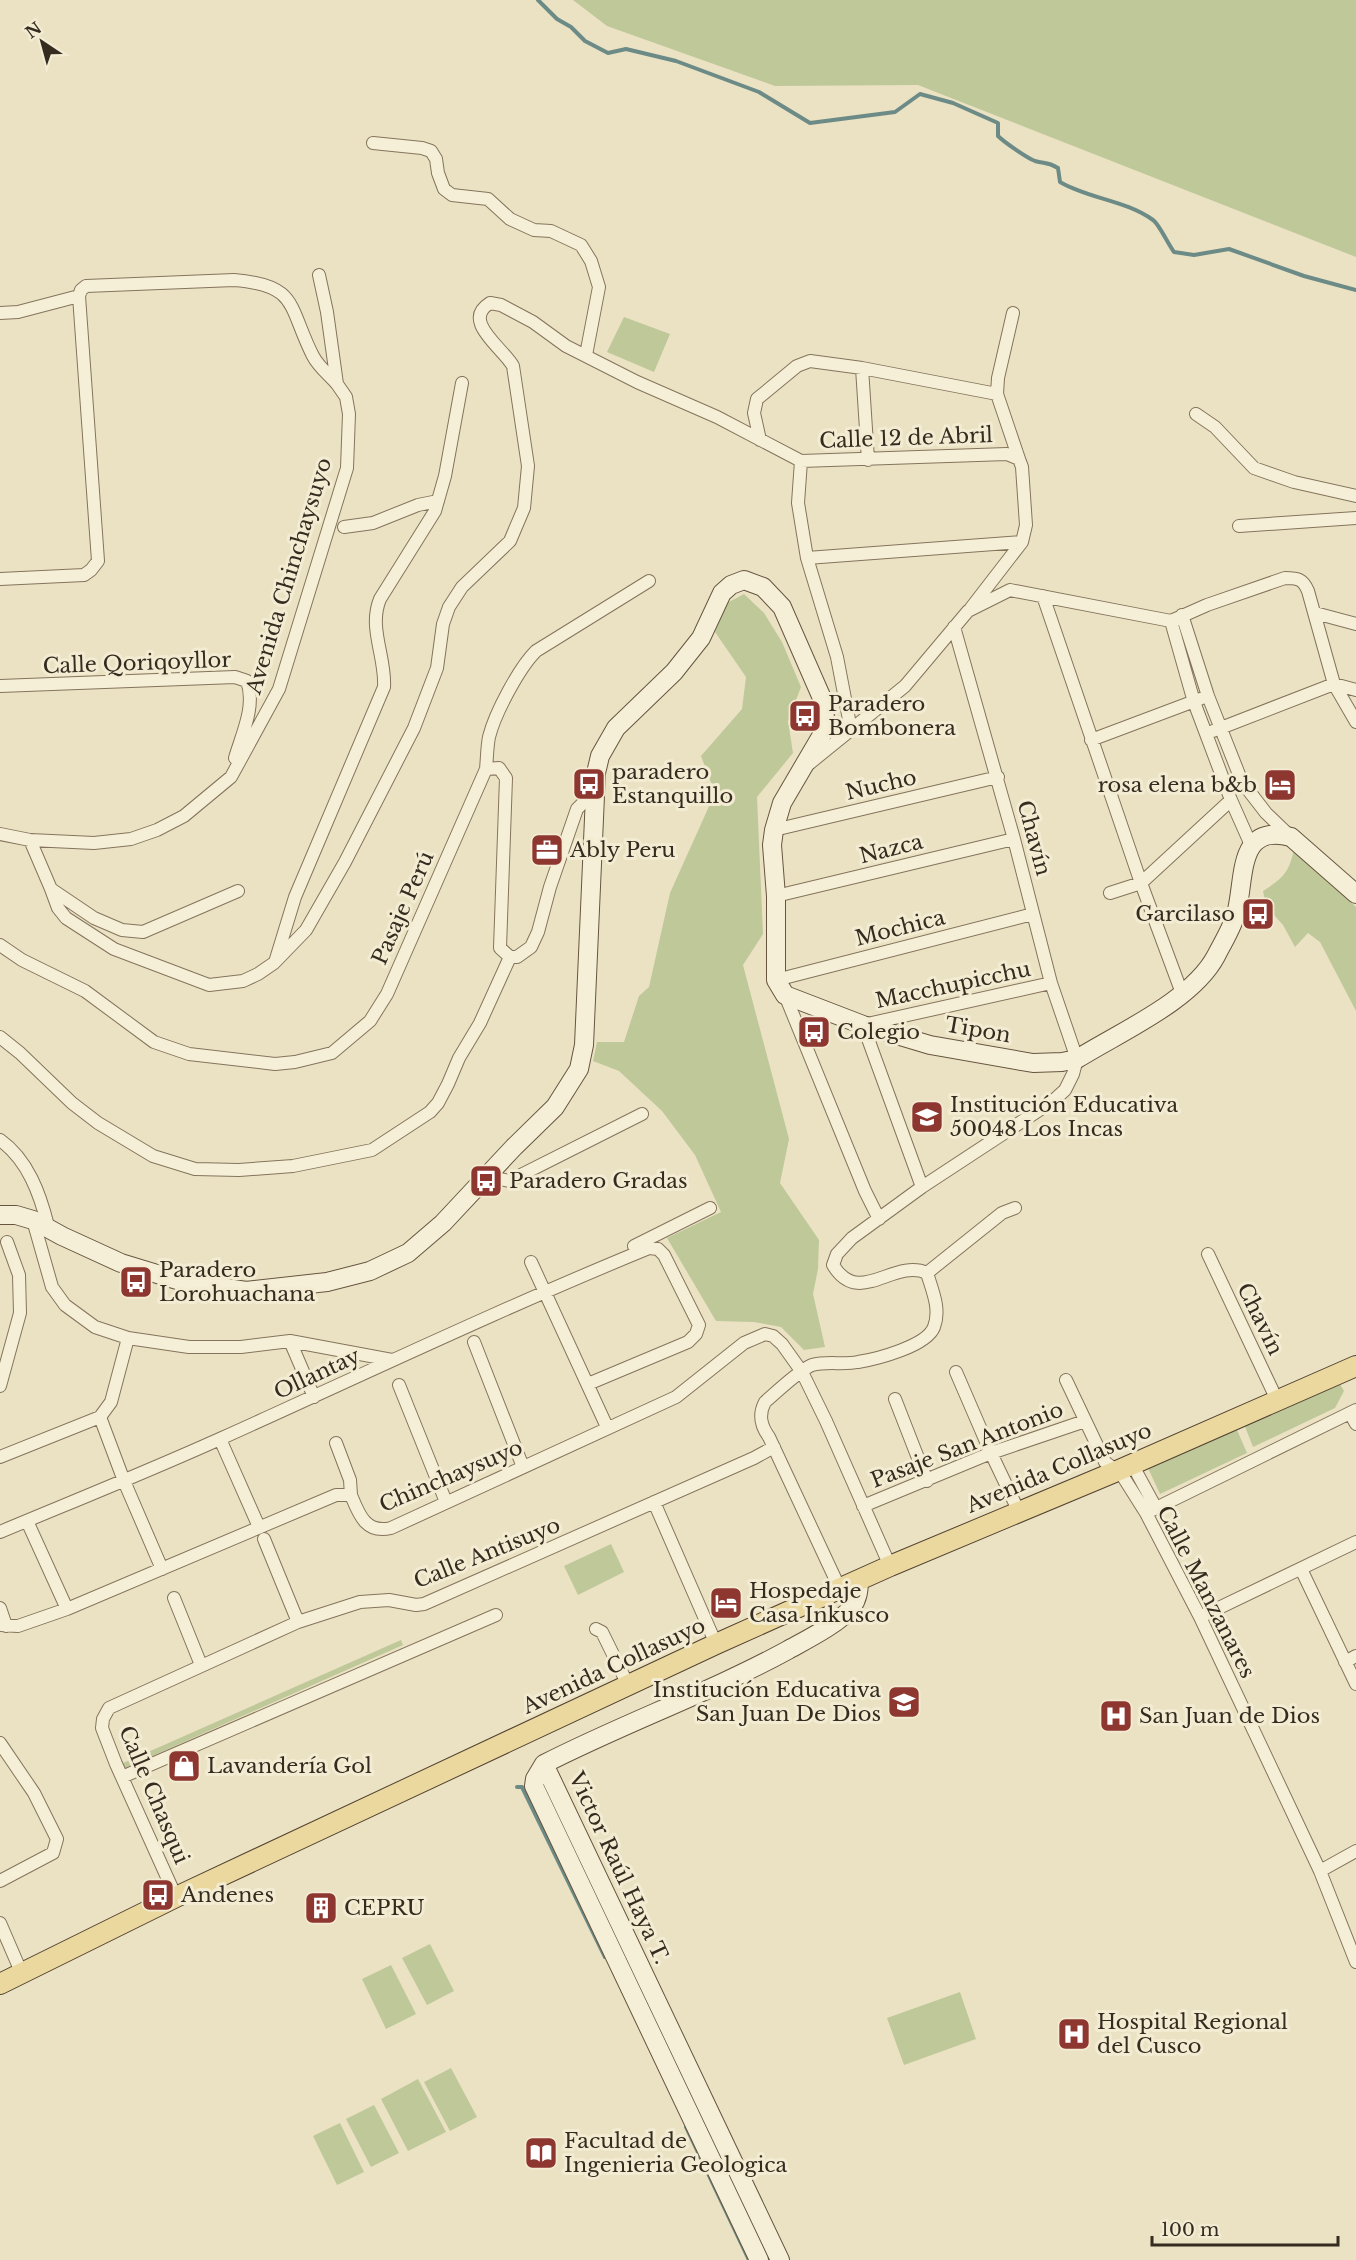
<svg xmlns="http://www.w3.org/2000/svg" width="1356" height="2260" font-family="'Libre Baskerville',serif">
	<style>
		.green { fill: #bfc899 }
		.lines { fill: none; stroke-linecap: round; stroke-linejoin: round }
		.stream { stroke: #6d8b86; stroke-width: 4 }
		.street-casing { stroke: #84745c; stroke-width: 14 }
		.secondary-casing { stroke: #66553f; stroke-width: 20 }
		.primary-casing { stroke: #524230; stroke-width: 22 }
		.street { stroke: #f6efd7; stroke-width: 12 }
		.secondary { stroke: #f6efd7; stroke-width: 18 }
		.primary { stroke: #ebd89f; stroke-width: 20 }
		.labels { text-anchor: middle; stroke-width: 6; stroke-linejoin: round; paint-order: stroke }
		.street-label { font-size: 21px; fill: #352b1f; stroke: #f3ecd3 }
		.poi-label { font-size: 21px; fill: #352b1f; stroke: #f3ecd3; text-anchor: start }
	</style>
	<rect width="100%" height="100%" fill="#ebe2c4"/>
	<path class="green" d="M573,0H1356V257L918,85L775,86L607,26Z
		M624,317L670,334L654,372L607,352Z
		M744,594L764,613L782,642L801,687L788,721L793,753L757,797L763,934L743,965L789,1139L780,1183L819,1240L818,1269L813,1294L825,1347L804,1350L781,1327L754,1322L716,1321L667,1238L721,1212L695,1155L662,1111L619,1071L593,1061L597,1042H624L639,996L649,987L670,893L715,793L701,756L742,709L746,677L715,632L727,603Z
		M1294,849L1356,907V1011L1320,942L1308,933L1295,947L1283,925L1266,906L1263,891C1283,878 1289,873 1294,849Z
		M1340,1384L1344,1391L1335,1408L1253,1447L1244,1424Z
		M1237,1430L1247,1453L1160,1494L1148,1468Z
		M611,1544L624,1572L578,1595L564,1566Z
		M401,1640L403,1645L123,1769L121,1764Z
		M430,1944L454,1991L427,2005L402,1958Z
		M391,1965L416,2014L386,2029L362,1979Z
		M960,1992L976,2039L904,2065L887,2018Z
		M451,2068L477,2117L450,2131L424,2082Z
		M418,2079L446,2132L408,2151L381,2099Z
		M374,2105L399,2153L371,2167L346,2119Z
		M340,2123L364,2172L337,2185L313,2136Z"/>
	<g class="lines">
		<path class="stream" d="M538,0L557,19L571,27L585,41L608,53L626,49L676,61L759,92L810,123L895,112L920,94L953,103L998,123V136C1004,142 1027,158 1035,161C1045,164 1047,161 1058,168L1060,182C1089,199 1125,200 1153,220C1159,224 1168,244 1174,252L1194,255L1229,249L1304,276L1356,290
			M517,1787H522L605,1957
			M686,2127L749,2260"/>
		<g class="street-casing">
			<path id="street" d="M373,143L422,148L431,151L436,159L438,173L444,189L452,195L488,199L510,219L534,230L551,231L581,245L591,261L599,287L586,355
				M0,313L18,312L79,296L81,290L86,286L234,280C299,285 288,307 313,356C318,366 329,375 337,384
				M1013,313L998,378L997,394L1019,459
				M862,368L868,460
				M1196,414L1215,427L1254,468L1294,482L1356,496
				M760,440L754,413L757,399L797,366L810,361L862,368L997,394
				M801,461L1007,454L1019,459L1022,467L1026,525L1022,542L971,608
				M1239,526L1356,518
				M344,527L373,523L418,505L438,501
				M807,558L1022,542
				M0,579L84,575L91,570L98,561L79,296
				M1043,596L1141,883L1183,996
				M1315,613L1356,624
				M1182,615L1208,696L1242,782L1266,813L1291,837
				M1171,621L1207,605L1285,578C1298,578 1303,579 1308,591L1334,684L1356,722
				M1171,621L1194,702L1231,800L1251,845
				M0,686L235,677L247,681C256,706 242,734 235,758
				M1213,731L1334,684L1356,690
				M1091,740L1200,699
				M810,763L905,686L968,611L1010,590L1171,621
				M486,769C487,759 487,747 489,737C495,713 519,668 536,651L649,581
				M774,830L998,777
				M0,834L30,840L94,843L131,839L157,830L184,816L231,777L279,689L347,468L349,414L346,397L337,384L327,312L319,275
				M30,840L51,889L94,918L122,930L143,932L238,891
				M51,889L58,908L66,918L114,949L209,985L243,981L258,974L274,963L306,930L345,862L414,728L437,668L443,624L449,607L462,587L510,541L524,508L528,466L513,366C502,347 461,321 490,303L501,305L533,322L566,346L637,382L717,417L801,461L798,503L807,558L837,657L851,730
				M1110,893L1141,883L1231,800
				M776,896L1014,839
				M0,945L22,960L85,991L154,1042L189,1054L275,1064L295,1062L332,1053L370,1021L387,994L486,769L499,768L506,778L500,948L510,957H517L531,947L538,932L550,887L577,809L584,802L590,799L595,802
				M276,959L295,897L384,687C386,657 368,628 380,599L435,511L445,476L462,383
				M776,980L1033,914
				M785,995L865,1191L879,1219
				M0,1037L20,1053L72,1103L98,1123L153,1156L195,1169L239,1170L293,1166L372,1150L430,1112L438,1103L448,1084L459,1058L480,1023L510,957
				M0,1140C28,1160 40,1194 48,1226
				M486,1176L509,1181L642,1114
				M922,1187L863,1025L1051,983
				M33,1220L52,1287L65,1305L95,1327L128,1338L189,1347H241L290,1341L392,1360
				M634,1246L710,1208
				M1208,1254L1277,1400
				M531,1262L607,1427
				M927,1273L1002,1213L1015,1208
				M128,1338L111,1402L100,1417L124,1481L162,1569
				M290,1341L314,1397
				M474,1342L523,1467
				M956,1372L991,1453L1019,1512
				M1066,1380L1105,1462L1122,1475L1146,1513L1200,1617L1320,1871L1356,1962
				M399,1385L446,1502
				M0,1386L20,1313L19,1275L7,1242
				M895,1399L927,1481
				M1350,1413L1356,1424
				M220,1439L259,1527
				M336,1443L350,1480L351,1495
				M0,1457L100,1417
				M1132,1464L1156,1508
				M654,1502L716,1644
				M863,1506L991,1453L1085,1421
				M1146,1513L1356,1410
				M27,1521L67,1609
				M0,1532C74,1501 149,1471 222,1438C364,1374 505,1307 649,1248L658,1249L664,1255L699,1325L696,1334L688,1342L588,1384
				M264,1539L298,1622
				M1301,1569L1356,1684
				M840,1589L769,1437C761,1426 758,1415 765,1402C778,1391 798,1371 812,1365C826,1361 844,1365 858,1362C877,1359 927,1346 934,1327C941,1309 932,1290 927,1273C893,1258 859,1308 833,1265L837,1254L852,1238L922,1187L1053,1101L1065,1090L1073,1074L1077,1059L1051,983L1014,839L954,627
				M174,1598L201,1665
				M0,1608L6,1626
				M1200,1617L1356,1542
				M0,1625L18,1626L67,1609L336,1495H351C359,1515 366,1534 391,1528L676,1397L744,1343L765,1334L773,1336L782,1344L802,1372L826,1421L890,1566
				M596,1629L602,1632L629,1687
				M1345,1662L1356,1656
				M0,1743L34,1793L57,1839L53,1853L0,1881
				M122,1777L496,1615
				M1320,1871L1356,1851
				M176,1897L116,1764L102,1728L103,1719L109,1708L298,1622L360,1602L389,1600L416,1605L424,1604L754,1458L774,1447
				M0,1923L22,1974"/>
		</g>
		<g class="secondary-casing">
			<path id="secondary" d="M0,1215H16L33,1220L62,1236L121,1263L180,1281L246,1291L327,1282L370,1271L408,1253L443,1223L514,1147L555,1107L579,1069L584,1045L596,773L600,756L616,728L674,672L701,638L722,593L731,585L744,580L763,587L782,607L821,696L825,712L823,733L782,803L774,830L772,845L776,896V980L785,995L863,1025L930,1045L1033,1063L1062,1062L1077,1059C1120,1032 1192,1001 1216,956C1223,942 1234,925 1237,910C1245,875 1238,823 1291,837L1356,894
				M544,1764L535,1779L534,1786L759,2260
				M544,1764L780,2260
				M544,1764C624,1723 709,1693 788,1650C806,1640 840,1623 852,1607C857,1600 860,1589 858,1581"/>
		</g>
		<g class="primary-casing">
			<path id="primary" d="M0,1984L176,1897L716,1644L890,1566L1117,1471L1356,1366"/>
		</g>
		<use href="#street" class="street"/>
		<use href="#secondary" class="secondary"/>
		<use href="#primary" class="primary"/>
	</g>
	<defs>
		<g id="bus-square" transform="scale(1.725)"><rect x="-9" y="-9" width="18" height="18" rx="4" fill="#8e3630" stroke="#f3ecd3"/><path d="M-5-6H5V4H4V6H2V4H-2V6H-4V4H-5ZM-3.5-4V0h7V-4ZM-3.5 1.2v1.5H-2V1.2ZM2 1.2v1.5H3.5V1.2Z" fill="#fff"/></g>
		<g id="hotel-square" transform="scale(1.725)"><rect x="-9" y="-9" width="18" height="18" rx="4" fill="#8e3630" stroke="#f3ecd3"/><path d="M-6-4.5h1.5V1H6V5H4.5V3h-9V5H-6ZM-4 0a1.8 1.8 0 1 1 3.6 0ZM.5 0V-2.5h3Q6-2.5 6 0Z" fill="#fff"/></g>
		<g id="office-square" transform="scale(1.725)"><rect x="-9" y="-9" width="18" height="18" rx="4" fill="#8e3630" stroke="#f3ecd3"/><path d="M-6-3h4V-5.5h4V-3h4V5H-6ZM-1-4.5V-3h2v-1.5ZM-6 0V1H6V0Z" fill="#fff"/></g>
		<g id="school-square" transform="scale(1.725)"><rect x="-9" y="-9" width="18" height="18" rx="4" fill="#8e3630" stroke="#f3ecd3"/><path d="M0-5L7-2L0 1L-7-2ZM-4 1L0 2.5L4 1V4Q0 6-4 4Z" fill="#fff"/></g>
		<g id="hospital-square" transform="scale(1.725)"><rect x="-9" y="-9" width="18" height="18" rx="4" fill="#8e3630" stroke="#f3ecd3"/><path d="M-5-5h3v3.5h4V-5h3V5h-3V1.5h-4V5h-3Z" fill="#fff"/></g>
		<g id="shop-square" transform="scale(1.725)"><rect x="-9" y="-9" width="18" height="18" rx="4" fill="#8e3630" stroke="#f3ecd3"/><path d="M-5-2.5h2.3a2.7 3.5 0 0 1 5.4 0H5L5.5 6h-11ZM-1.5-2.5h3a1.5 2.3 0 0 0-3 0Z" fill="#fff"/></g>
		<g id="building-square" transform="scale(1.725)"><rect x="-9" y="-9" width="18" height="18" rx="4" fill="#8e3630" stroke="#f3ecd3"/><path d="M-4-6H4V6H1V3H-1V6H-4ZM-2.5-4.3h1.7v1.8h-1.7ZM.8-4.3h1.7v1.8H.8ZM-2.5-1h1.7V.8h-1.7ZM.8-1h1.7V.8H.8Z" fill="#fff"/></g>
		<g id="library-square" transform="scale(1.725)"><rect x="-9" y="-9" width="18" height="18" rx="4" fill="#8e3630" stroke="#f3ecd3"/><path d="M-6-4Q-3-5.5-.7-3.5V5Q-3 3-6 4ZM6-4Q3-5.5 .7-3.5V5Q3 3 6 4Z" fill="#fff"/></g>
	</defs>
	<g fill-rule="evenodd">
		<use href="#bus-square" x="805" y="716"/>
		<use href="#bus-square" x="589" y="784"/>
		<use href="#hotel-square" x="1280" y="785"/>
		<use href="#office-square" x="547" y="850"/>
		<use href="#bus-square" x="1258" y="914"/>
		<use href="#bus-square" x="814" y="1032"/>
		<use href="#school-square" x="927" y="1117"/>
		<use href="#bus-square" x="486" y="1181"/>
		<use href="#bus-square" x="136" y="1282"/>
		<use href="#hotel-square" x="726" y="1603"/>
		<use href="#school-square" x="904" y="1702"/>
		<use href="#hospital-square" x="1116" y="1716"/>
		<use href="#shop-square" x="184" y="1766"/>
		<use href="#bus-square" x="158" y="1895"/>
		<use href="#building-square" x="321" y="1908"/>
		<use href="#hospital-square" x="1074" y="2034"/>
		<use href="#library-square" x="541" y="2153"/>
	</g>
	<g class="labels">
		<g class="street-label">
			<text transform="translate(906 438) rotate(-2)" y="7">Calle 12 de Abril</text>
			<text transform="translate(289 576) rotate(-73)" y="7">Avenida Chinchaysuyo</text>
			<text transform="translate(137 663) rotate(-2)" y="7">Calle Qoriqoyllor</text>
			<text transform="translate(881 785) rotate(-13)" y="7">Nucho</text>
			<text transform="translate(1034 838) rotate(75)" y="7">Chavín</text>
			<text transform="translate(891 849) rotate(-14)" y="7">Nazca</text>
			<text transform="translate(403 908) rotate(-66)" y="7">Pasaje Perú</text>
			<text transform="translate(900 928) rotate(-14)" y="7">Mochica</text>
			<text transform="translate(953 985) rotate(-12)" y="7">Macchupicchu</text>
			<text transform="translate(978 1030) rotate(10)" y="7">Tipon</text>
			<text transform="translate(1260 1319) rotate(64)" y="7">Chavín</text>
			<text transform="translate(317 1374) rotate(-25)" y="7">Ollantay</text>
			<text transform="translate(967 1445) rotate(-21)" y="7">Pasaje San Antonio</text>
			<text transform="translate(1059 1468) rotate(-23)" y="7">Avenida Collasuyo</text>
			<text transform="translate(451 1476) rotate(-23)" y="7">Chinchaysuyo</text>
			<text transform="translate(487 1553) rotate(-22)" y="7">Calle Antisuyo</text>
			<text transform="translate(1206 1592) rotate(63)" y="7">Calle Manzanares</text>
			<text transform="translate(614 1666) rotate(-25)" y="7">Avenida Collasuyo</text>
			<text transform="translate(154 1795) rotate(67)" y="7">Calle Chasqui</text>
			<text transform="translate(619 1868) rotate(65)" y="7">Victor Raúl Haya T.</text>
		</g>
		<g class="poi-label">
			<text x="828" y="711">Paradero<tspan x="828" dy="24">Bombonera</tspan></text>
			<text x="612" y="779">paradero<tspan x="612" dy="24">Estanquillo</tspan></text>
			<text x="1257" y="792" text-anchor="end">rosa elena b&amp;b</text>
			<text x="570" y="857">Ably Peru</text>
			<text x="1235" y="921" text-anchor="end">Garcilaso</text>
			<text x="837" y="1039">Colegio</text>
			<text x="950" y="1112">Institución Educativa<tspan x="950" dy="24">50048 Los Incas</tspan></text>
			<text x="509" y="1188">Paradero Gradas</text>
			<text x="159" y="1277">Paradero<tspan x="159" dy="24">Lorohuachana</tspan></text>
			<text x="749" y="1598">Hospedaje<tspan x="749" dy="24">Casa Inkusco</tspan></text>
			<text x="881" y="1697" text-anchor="end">Institución Educativa<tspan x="881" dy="24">San Juan De Dios</tspan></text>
			<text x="1139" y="1723">San Juan de Dios</text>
			<text x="207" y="1773">Lavandería Gol</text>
			<text x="181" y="1902">Andenes</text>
			<text x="344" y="1915">CEPRU</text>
			<text x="1097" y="2029">Hospital Regional<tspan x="1097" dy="24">del Cusco</tspan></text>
			<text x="564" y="2148">Facultad de<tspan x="564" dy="24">Ingenieria Geologica</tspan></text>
		</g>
	</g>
	<g transform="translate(42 42) rotate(324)" stroke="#f3ecd3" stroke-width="4.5" paint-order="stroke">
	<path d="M0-4.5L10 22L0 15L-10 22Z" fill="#352b1f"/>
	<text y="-9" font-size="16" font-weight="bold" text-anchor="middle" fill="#352b1f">N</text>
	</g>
	<path d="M1152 2236v9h186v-9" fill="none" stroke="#352b1f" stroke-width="3"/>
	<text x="1161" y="2236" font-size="18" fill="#352b1f" stroke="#f3ecd3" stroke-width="4.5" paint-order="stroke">100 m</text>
</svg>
